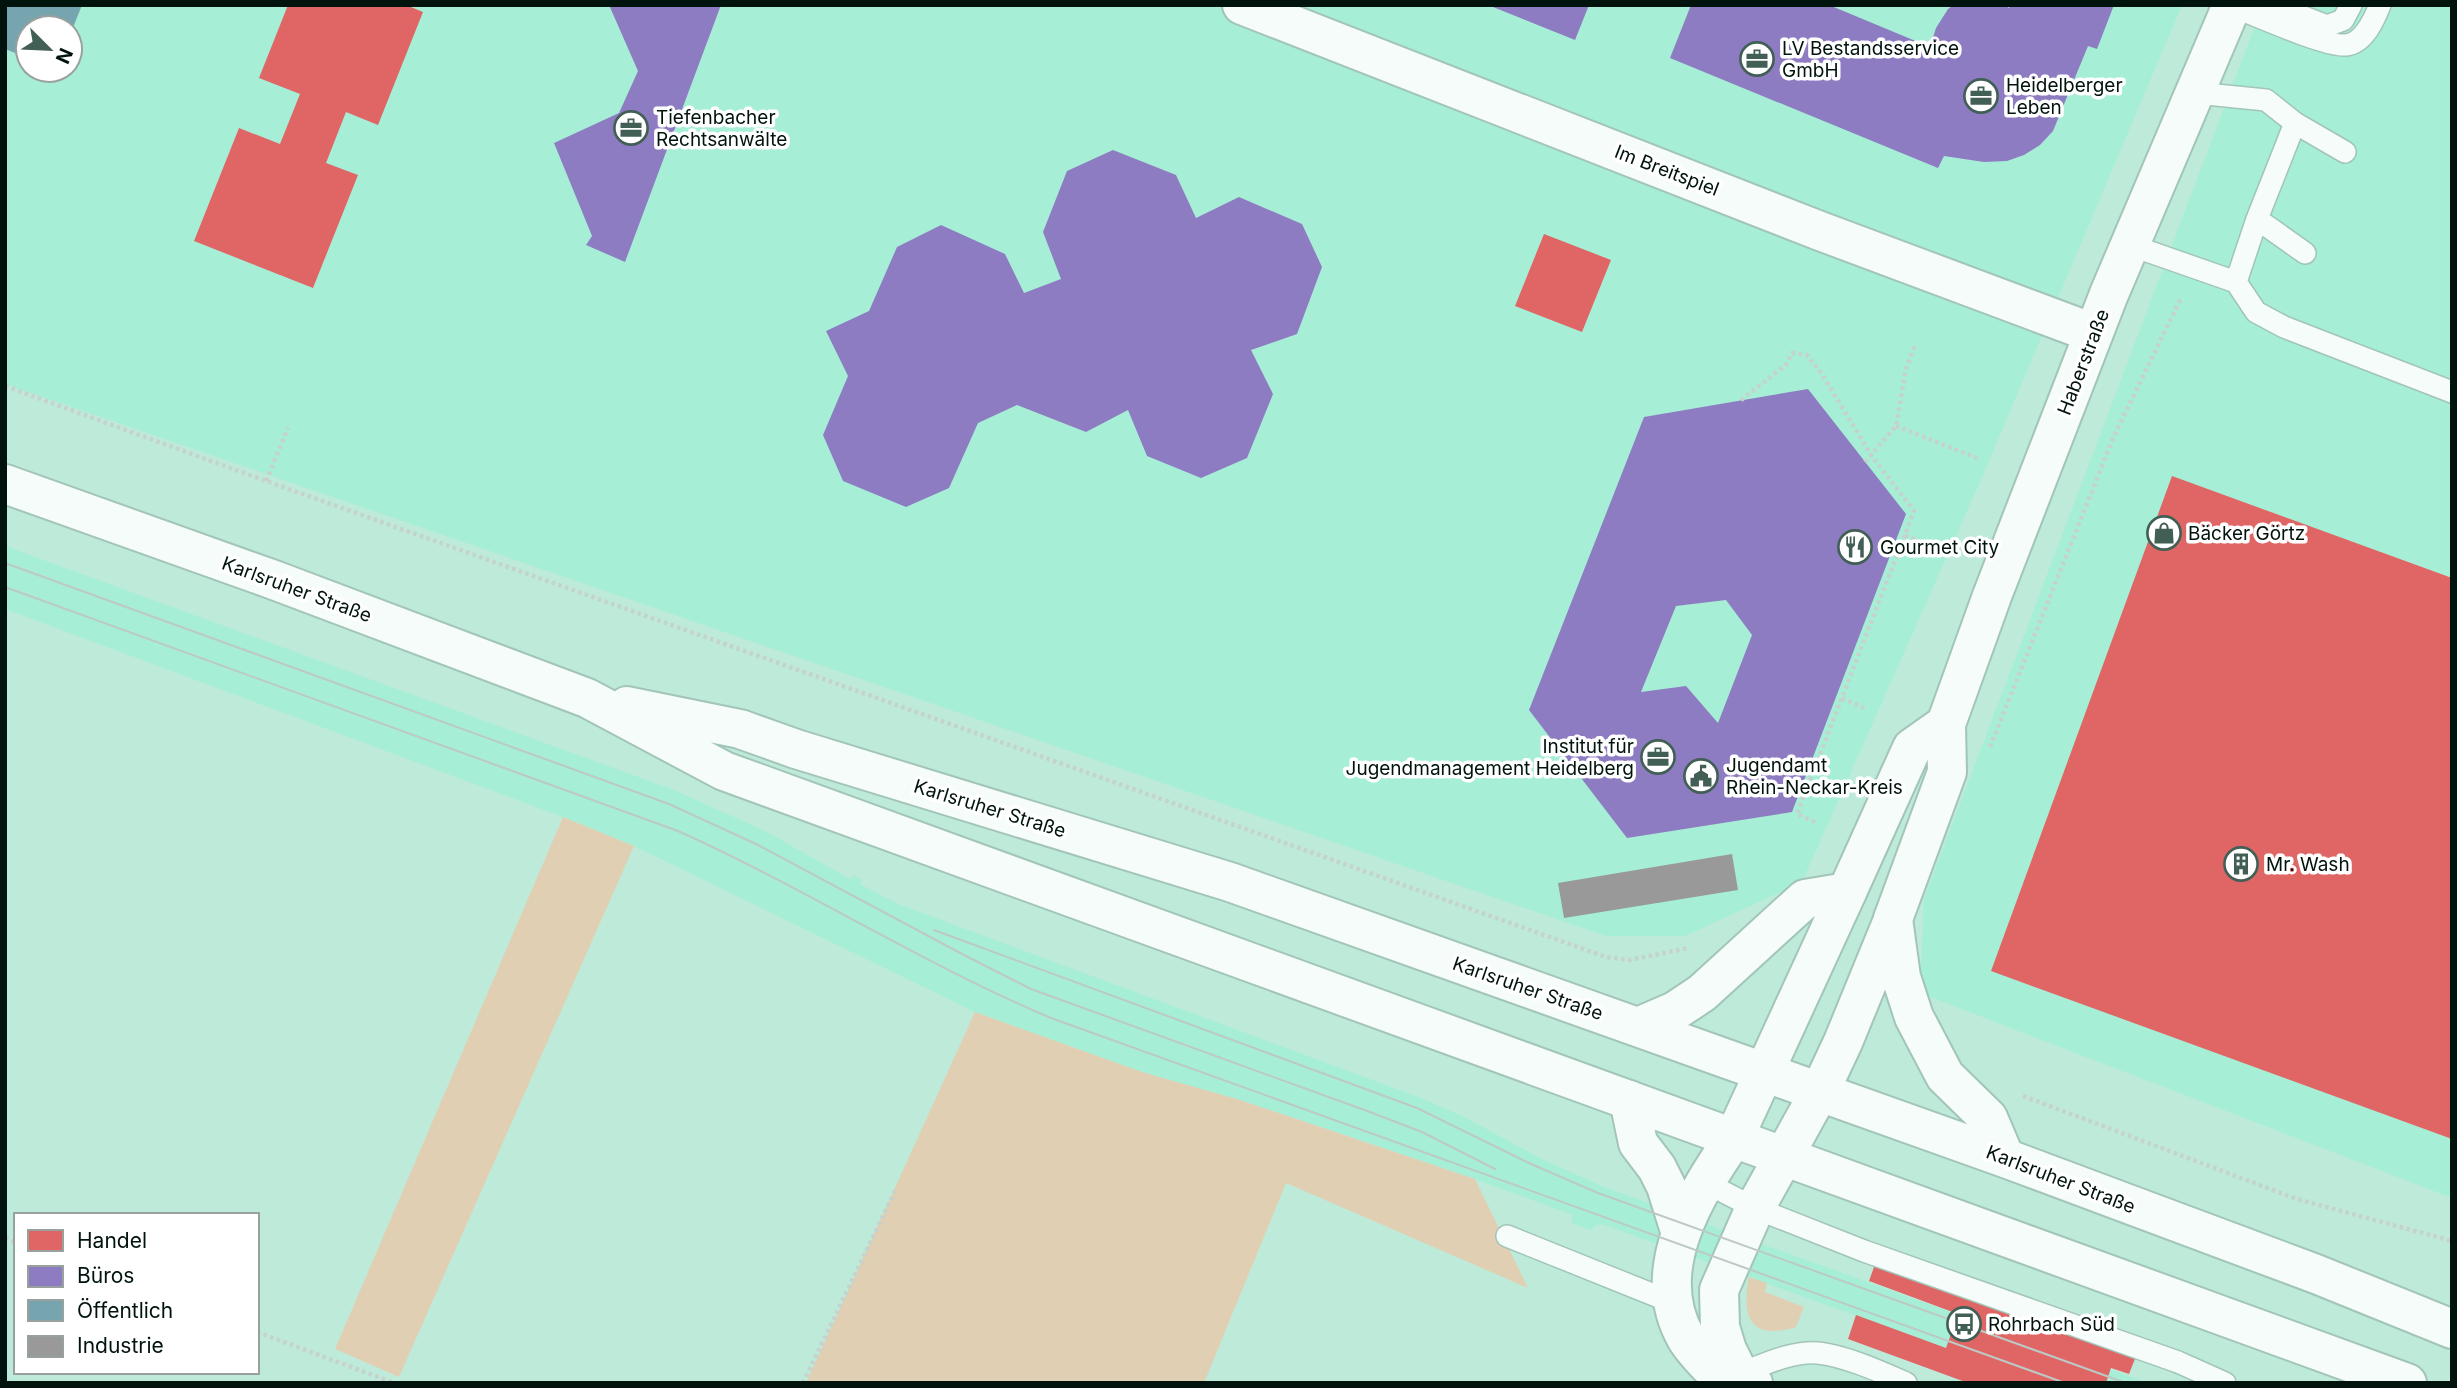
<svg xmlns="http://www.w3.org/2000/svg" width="2457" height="1388" font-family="Inter,sans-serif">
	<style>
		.built { fill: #a7eed6; fill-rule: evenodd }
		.green { fill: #e1cfb3 }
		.shops { fill: #e06666 }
		.offices { fill: #8e7cc3; fill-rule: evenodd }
		.public { fill: #76a5af }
		.industry { fill: #999 }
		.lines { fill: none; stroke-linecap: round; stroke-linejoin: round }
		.lane-casing { stroke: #a2c5b8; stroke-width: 24 }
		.street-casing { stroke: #a2c5b8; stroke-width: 42 }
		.secondary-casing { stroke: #a2c5b8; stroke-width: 42 }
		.path { stroke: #c5d2cd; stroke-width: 4.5; stroke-dasharray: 3.5 3.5; stroke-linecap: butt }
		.lane { stroke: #f5fcf9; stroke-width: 21 }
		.street { stroke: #f5fcf9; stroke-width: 38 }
		.secondary { stroke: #f5fcf9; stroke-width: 38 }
		.tram { stroke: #bcc9c4; stroke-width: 2 }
		.labels { text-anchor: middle; stroke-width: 7; stroke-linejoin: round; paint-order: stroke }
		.poi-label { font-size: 19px; fill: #00140d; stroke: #fff; text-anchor: start }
		.street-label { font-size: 19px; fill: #00140d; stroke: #fff }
	</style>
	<rect width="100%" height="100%" fill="#beeada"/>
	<path class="built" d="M5,5H2182L1983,475L1802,882L1685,936H1606L5,384ZM28,28H70V70H28Z
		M2263,5H2452V1198L1920,993L1924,899Z
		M5,546L674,790L765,831L850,879L853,875L862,881L860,884L898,904L1421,1098L1460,1115L1546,1161L1604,1187L2148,1383H2042L1602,1224L1596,1225L1591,1230L1571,1223L1573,1215L1475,1179L1240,1100L1142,1072L975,1012L634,846L563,817L5,609Z"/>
	<path class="green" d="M563,817L634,846L399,1377L335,1349Z
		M975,1012L1142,1072L1240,1100L1475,1179L1528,1288L1286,1183L1204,1383H806Z
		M1749,1277L1767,1283L1765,1292L1804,1307L1796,1327C1750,1341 1741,1317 1749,1277Z"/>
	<path class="shops" d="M288,5H406L423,12L378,125L346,112L326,163L358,175L313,288L194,241L239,128L280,144L300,94L259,78Z
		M1544,234L1611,260L1582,332L1515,306Z
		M2172,476L2452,578V1139L1991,971Z
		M1878,1256L2138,1351L2129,1374L2111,1368L2106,1383H1968L1848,1339L1856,1315L1946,1348L1958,1314L1869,1281Z"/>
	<path class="offices" d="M609,5H721L625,262L586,245L592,236L554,143L619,113L638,71Z
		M1488,5H1589L1575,40Z
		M1691,5H1829L1930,47L1936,28L1948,9L1954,5H2004L2009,8L2010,5H2114L2097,49L2088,46L2053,131L2040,145L2024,155L2007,161L1984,162L1944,156L1938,168L1670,58Z
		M1113,150L1176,175L1196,218L1239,197L1302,224L1322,267L1297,334L1251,350L1273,394L1247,458L1201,478L1147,456L1128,410L1086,432L1017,405L978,423L949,488L906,507L843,481L823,435L848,376L826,331L869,311L897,247L941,225L1005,254L1024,293L1061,279L1043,232L1067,171Z
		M1808,389L1906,514L1792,812L1627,838L1529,710L1644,417ZM1726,600L1752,635L1718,723L1686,686L1641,692L1676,606Z"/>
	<path class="public" d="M5,5H82L70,35V28H28V58L5,49Z"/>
	<path class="industry" d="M1732,854L1738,890L1564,918L1558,883Z"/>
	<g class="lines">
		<g class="lane-casing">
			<path id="lane" d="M2273,5L2327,26L2343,20L2351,5
				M2232,6C2255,15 2326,47 2346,45C2364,43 2374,20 2380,5
				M2196,93L2266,100L2295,123L2345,152
				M2295,123L2257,219L2305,253
				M2257,219L2236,282L2256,312L2284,327L2452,392
				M2130,245L2236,282
				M1704,1182L1755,1208L1864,1251L2178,1362L2225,1383
				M1507,1236L1674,1303
				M1734,1374H1739C1763,1365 1791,1351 1818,1353C1846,1356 1881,1372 1906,1383"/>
		</g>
		<g class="street-casing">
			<path id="street" d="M1242,5L1820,231L2093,333
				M1847,892L1912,748L1946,724
				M1893,919L1947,772L1946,724L1992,596L2109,294L2232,5
				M1629,1100L1638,1143L1657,1168L1666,1186L1681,1234
				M1714,1371C1704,1361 1693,1350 1686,1338C1647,1270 1696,1193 1734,1138
				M1753,1383L1739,1374L1727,1350L1720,1327L1719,1290L1755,1208L1784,1156"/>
		</g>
		<g class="secondary-casing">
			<path id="secondary" d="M5,484L274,580L587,698L724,771L2407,1383
				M627,706L740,729L796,749L1230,882L2005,1158L2316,1274L2452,1329
				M1893,919L1901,977L1914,1017L1945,1076L1988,1118L2005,1158
				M1638,1027L1675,1011L1702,993L1805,899L1847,892
				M1734,1138L1847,892
				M1784,1156L1820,1091L1843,1042L1893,920"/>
		</g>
		<path class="path" d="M5,386L266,481L1606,957L1630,960L1688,948
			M1741,400L1786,365L1792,353L1807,355L1822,374L1871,455L1914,511L1797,814L1815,822
			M1896,426L1977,458
			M1865,462L1896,426L1906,368L1916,343
			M266,481L288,428
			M1905,535L1937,549
			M1842,698L1866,709
			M1990,747L2114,436L2181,298
			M2023,1096L2297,1199L2452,1241
			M5,1238L16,1242
			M257,1332L394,1383
			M803,1383L895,1191"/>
		<use href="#lane" class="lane"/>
		<use href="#street" class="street"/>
		<use href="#secondary" class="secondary"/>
		<path class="tram" d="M5,563L669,804L756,844L962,954L1031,989L1370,1112L1422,1132L1495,1169
			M5,587L678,831C805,888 923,964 1051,1018L2065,1383
			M934,930L1417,1108L1531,1164L1598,1193L2126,1383"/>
	</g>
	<defs>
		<g id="office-ring" transform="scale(1.75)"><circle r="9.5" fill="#fff" stroke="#425f55" stroke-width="1.5"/><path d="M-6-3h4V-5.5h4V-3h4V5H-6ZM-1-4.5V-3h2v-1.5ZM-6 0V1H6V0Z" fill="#425f55"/></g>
		<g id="shop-ring" transform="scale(1.75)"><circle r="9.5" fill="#fff" stroke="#425f55" stroke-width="1.5"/><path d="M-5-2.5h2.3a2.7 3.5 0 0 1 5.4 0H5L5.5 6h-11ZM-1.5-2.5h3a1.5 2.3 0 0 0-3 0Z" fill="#425f55"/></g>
		<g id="restaurant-ring" transform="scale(1.75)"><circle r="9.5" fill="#fff" stroke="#425f55" stroke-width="1.5"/><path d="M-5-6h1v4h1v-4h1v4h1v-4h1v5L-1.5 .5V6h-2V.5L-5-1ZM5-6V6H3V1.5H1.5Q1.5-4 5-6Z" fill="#425f55"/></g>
		<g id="civic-ring" transform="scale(1.75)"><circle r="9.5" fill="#fff" stroke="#425f55" stroke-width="1.5"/><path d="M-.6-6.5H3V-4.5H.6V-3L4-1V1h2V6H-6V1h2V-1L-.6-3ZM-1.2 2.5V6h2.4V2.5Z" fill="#425f55"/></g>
		<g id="building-ring" transform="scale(1.75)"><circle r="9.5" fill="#fff" stroke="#425f55" stroke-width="1.5"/><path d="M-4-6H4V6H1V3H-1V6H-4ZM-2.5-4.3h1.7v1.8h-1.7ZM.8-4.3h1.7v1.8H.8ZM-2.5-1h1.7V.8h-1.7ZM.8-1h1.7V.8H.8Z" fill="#425f55"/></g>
		<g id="bus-ring" transform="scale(1.75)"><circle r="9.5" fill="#fff" stroke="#425f55" stroke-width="1.5"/><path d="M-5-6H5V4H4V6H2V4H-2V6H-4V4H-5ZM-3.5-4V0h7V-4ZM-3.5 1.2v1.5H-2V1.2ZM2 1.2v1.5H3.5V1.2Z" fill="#425f55"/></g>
	</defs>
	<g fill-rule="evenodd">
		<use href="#office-ring" x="1757" y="59"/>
		<use href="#office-ring" x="1981" y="96"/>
		<use href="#office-ring" x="631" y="128"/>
		<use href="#shop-ring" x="2164" y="533"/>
		<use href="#restaurant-ring" x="1855" y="547"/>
		<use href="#office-ring" x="1658" y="757"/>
		<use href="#civic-ring" x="1701" y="776"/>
		<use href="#building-ring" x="2241" y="864"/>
		<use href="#bus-ring" x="1964" y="1324"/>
	</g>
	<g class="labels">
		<g class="poi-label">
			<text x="1782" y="55">LV Bestandsservice<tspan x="1782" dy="22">GmbH</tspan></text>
			<text x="2006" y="92">Heidelberger<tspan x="2006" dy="22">Leben</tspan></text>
			<text x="656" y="124">Tiefenbacher<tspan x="656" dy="22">Rechtsanwälte</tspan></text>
			<text x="2188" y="540">Bäcker Görtz</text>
			<text x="1880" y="554">Gourmet City</text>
			<text x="1634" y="753" text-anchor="end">Institut für<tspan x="1634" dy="22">Jugendmanagement Heidelberg</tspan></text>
			<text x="1726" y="772">Jugendamt<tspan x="1726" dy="22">Rhein-Neckar-Kreis</tspan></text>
			<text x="2266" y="871">Mr. Wash</text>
			<text x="1988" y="1331">Rohrbach Süd</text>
		</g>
		<g class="street-label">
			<text transform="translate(1667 170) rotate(21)" y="7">Im Breitspiel</text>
			<text transform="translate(2083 362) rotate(-69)" y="7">Haberstraße</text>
			<text transform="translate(297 589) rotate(20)" y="7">Karlsruher Straße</text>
			<text transform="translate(990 808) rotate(17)" y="7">Karlsruher Straße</text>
			<text transform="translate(1528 988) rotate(19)" y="7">Karlsruher Straße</text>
			<text transform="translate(2061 1179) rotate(21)" y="7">Karlsruher Straße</text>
		</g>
	</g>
	<rect width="2457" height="1388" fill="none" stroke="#00140d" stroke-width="14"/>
	<rect x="14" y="1213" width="245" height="161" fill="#ffffff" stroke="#99a19e" stroke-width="2"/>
	<rect x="28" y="1230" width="35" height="21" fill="#e06666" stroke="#99a19e" stroke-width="2"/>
	<text x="77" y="1248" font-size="21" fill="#00140d">Handel</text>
	<rect x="28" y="1266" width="35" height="21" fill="#8e7cc3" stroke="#99a19e" stroke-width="2"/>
	<text x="77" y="1283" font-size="21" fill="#00140d">Büros</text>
	<rect x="28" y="1300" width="35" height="21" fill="#76a5af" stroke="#99a19e" stroke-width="2"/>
	<text x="77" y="1318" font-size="21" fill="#00140d">Öffentlich</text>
	<rect x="28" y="1336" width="35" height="21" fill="#999999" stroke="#99a19e" stroke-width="2"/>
	<text x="77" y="1353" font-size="21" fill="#00140d">Industrie</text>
	<g transform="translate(49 49) rotate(114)"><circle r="33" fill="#ffffff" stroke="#99a19e" stroke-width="2"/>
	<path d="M0-5L12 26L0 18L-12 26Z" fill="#425f55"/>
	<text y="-10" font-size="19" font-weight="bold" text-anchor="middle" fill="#00140d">N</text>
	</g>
</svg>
